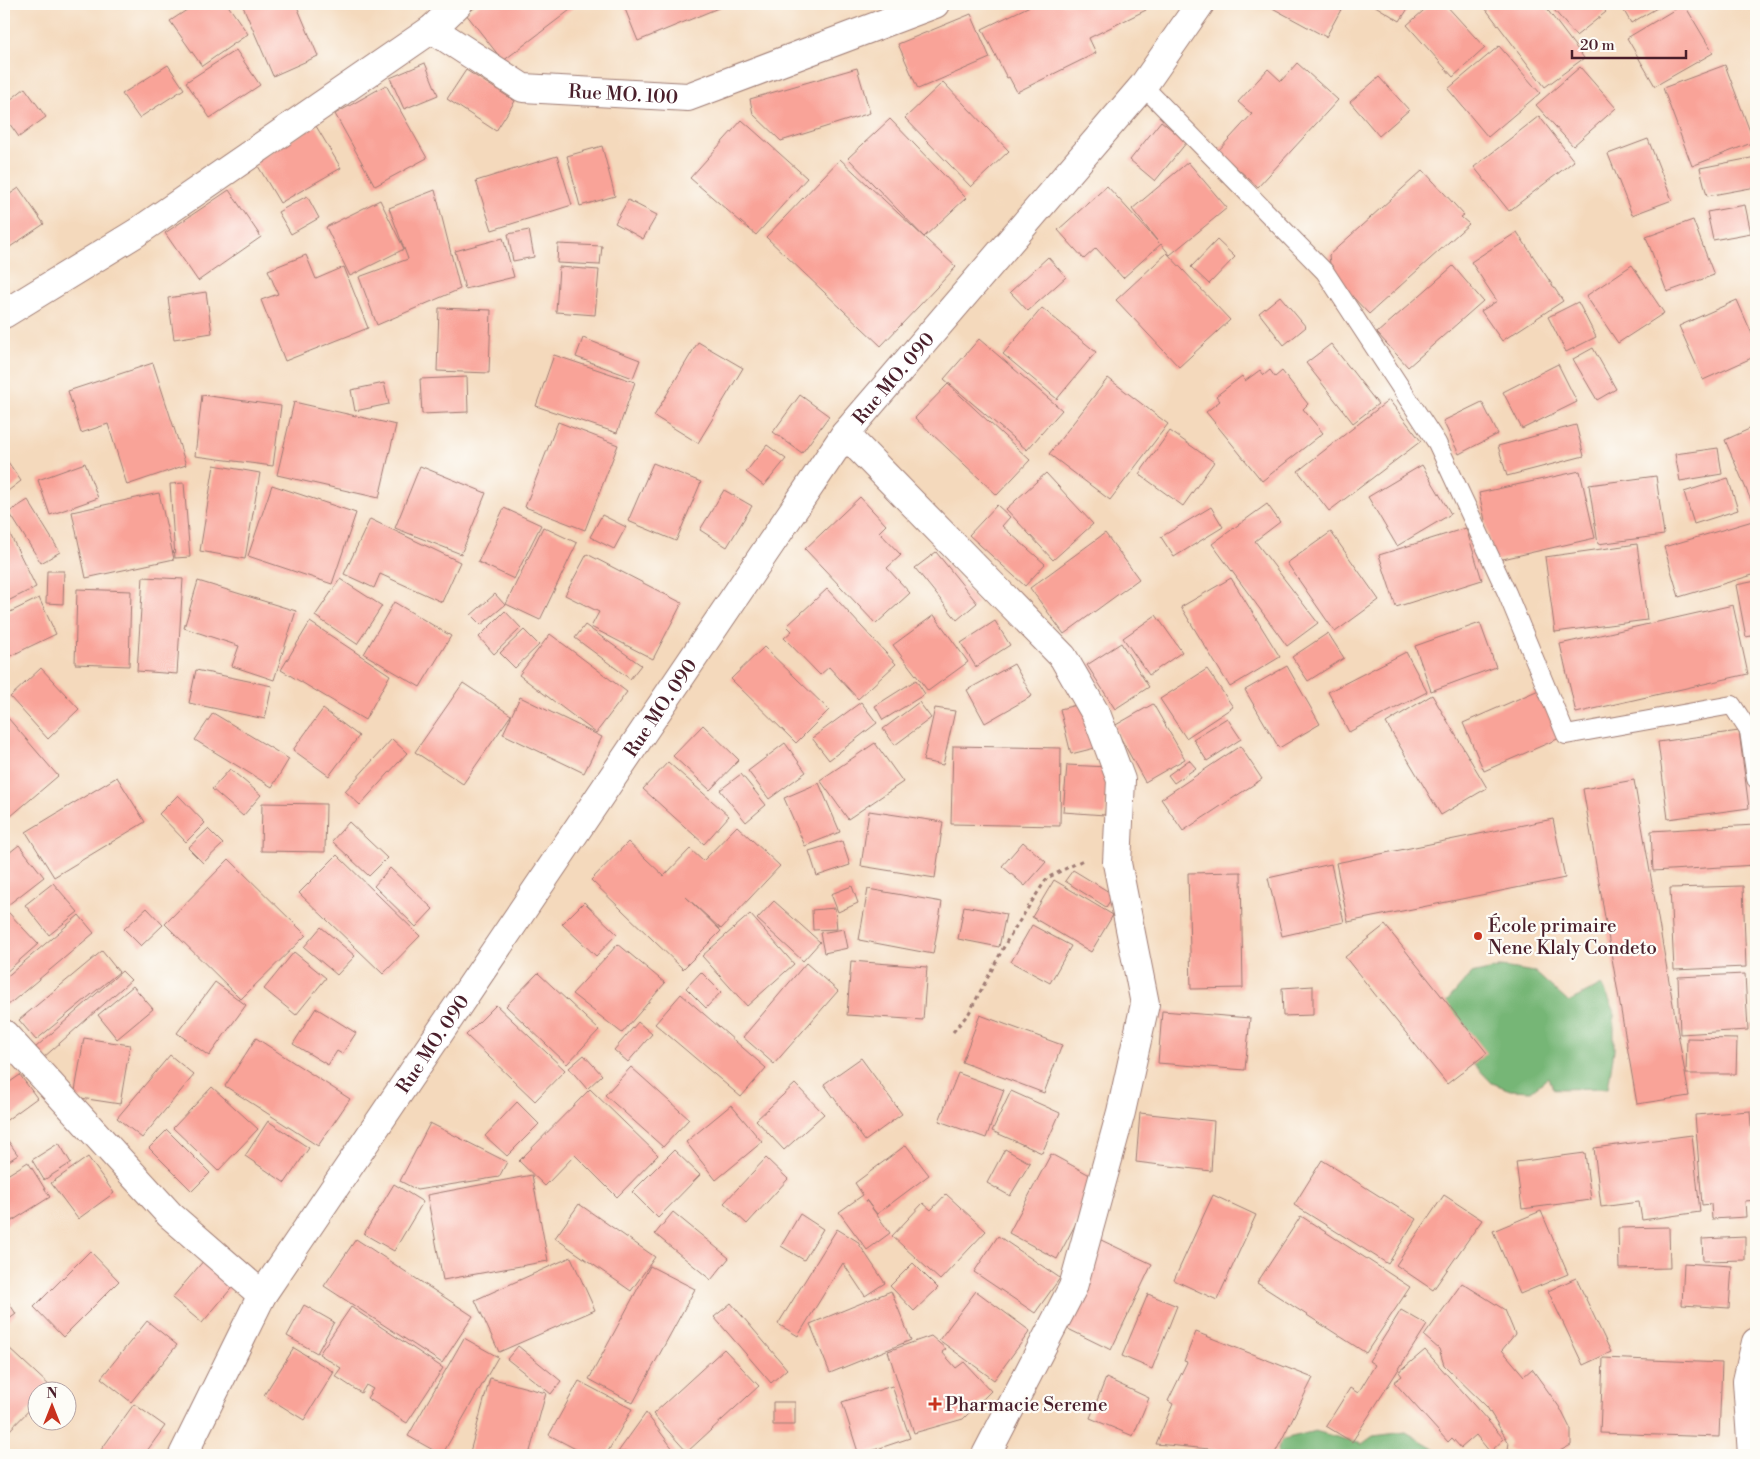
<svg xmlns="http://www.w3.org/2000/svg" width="1760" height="1459" font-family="'Libre Bodoni',serif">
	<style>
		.forest { fill: #76b676; stroke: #606a50 }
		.building { fill: #f9a398 }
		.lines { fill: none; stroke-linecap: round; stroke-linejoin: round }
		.service-casing { stroke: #9f7c74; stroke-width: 20 }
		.minor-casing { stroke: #9f7c74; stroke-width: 30 }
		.tertiary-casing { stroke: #9f7c74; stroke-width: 30 }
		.path { stroke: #9f7c74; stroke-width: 3; stroke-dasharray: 4 4; stroke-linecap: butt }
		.service { stroke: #fff; stroke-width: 18 }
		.minor { stroke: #fff; stroke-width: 28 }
		.tertiary { stroke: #fff; stroke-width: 28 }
		.poi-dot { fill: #c8321e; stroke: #fdfcf7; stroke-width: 2 }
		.labels { text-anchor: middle; stroke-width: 4.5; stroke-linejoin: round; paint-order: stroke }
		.street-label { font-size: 19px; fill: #4a1f2b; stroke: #fdfcf7 }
		.poi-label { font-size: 19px; fill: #4a1f2b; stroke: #fdfcf7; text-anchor: start }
	</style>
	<rect width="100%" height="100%" fill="#fdfcf7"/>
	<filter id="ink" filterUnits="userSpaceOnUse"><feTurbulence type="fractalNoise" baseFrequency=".02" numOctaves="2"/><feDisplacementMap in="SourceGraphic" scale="10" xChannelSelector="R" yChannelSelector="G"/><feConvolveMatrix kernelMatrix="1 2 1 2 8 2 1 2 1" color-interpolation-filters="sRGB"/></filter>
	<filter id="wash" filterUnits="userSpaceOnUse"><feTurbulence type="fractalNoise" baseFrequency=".0096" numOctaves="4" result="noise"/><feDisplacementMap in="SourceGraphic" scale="20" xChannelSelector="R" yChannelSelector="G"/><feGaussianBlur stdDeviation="1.12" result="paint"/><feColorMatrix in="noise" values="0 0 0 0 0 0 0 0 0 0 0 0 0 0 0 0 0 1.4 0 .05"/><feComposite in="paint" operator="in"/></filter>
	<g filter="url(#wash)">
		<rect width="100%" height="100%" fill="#f4d9bc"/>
		<path class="forest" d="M1502,967L1535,972L1568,1002L1602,985L1614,1010V1050L1608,1088L1553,1089L1549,1077L1531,1091L1510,1090L1492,1083L1470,1060L1428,1023L1471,974Z
			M1315,1431L1362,1444L1373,1436L1406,1432L1439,1451V1455H1277L1280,1440Z"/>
		<g id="blocks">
			<path class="building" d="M196,4H227L248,34L202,66L170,21Z
				M242,4H296L318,56L273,76Z
				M480,4H578L503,61L466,14Z
				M623,4H728L638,41Z
				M1034,4H1143L1146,10L1089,38L1096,53L1017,92L1009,77L1007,78L982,29Z
				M1265,4H1344L1326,37Z
				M1372,4H1411L1400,21Z
				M1431,4H1445L1485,48L1453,77L1407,25Z
				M1482,4H1543L1584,58L1545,87Z
				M1549,4H1599L1606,12L1576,36Z
				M1620,4H1664L1631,23Z
				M1684,4L1713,53L1655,86L1627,38Z
				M971,14L990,58L918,89L898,44Z
				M1499,46L1540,93L1488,137L1448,89Z
				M236,50L260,85L210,118L186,82Z
				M425,63L438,95L404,109L390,78Z
				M1297,63L1338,100L1258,187L1218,151L1252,114L1238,102L1268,69L1281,81Z
				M168,65L184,89L139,118L122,94Z
				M1725,65L1754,142L1692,166L1663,88Z
				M1580,67L1616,108L1573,146L1536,105Z
				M857,68L870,113L781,141L753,114L750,99Z
				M466,70L515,101L496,131L447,99Z
				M1379,77L1409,110L1379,136L1350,102Z
				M943,82L1009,151L971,187L905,118Z
				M386,85L427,158L375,186L335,114Z
				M25,88L46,117L19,137L4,116V105Z
				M1539,116L1574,161L1509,211L1474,167Z
				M890,119L966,198L924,237L848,158Z
				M742,120L807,178L756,235L690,178Z
				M1161,121L1187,142L1155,181L1130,160Z
				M316,126L341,168L280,203L255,161Z
				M1648,139L1672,200L1632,215L1608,154Z
				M602,146L615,196L580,206L567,156Z
				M557,156L572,205L492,230L476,181Z
				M1756,157V187L1707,196L1700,168Z
				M840,159L956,267L881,346L766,237Z
				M1188,162L1227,208L1170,255L1161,244L1123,278L1096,248L1084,259L1058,230L1107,186L1159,243L1132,209Z
				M1423,170L1464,215L1461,217L1469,224L1369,314L1331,274L1329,255Z
				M19,188L44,224L4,251V198Z
				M229,190L261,237L198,281L165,233Z
				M435,190L460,289L377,325L359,277L408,259L389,208Z
				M307,196L319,218L291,234L278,212Z
				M380,200L404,249L350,276L326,227Z
				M628,200L657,215L643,239L615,223Z
				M1745,205L1751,233L1713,240L1707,212Z
				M1693,220L1714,275L1667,292L1646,237Z
				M529,230L534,257L513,261L508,234Z
				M1517,232L1563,301L1502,341L1481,311L1497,301L1471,262Z
				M503,238L514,277L465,289L455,251Z
				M1217,240L1235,257L1209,284L1191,267Z
				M558,244L602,246L600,265L557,263Z
				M1167,253L1230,320L1179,367L1116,300Z
				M306,255L316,279L344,267L368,328L285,361L261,300L278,294L268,270Z
				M1048,257L1066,277L1028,311L1010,292Z
				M1632,265L1664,313L1618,343L1586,296Z
				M1453,266L1483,301L1408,367L1377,333Z
				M559,267L599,270L595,315L556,312Z
				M206,292L212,333L174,339L168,298Z
				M1280,296L1306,327L1284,345L1259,313Z
				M1737,300L1756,343V356L1703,380L1679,326Z
				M1578,302L1596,337L1566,352L1548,317Z
				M439,308L491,310L489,373L437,371Z
				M1042,308L1096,352L1057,399L1003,354Z
				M583,338L640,360L633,378L576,357Z
				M979,339L1062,410L1027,450L944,379Z
				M698,342L743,368L698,443L654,416Z
				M1331,344L1378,404L1353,423L1306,363Z
				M1593,348L1616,389L1597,400L1573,359Z
				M554,355L635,382L617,433L536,406Z
				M153,363L186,465L127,485L108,424L81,433L68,391Z
				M1558,364L1577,402L1522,429L1503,392Z
				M1260,370L1264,375L1270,370L1275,377L1282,371L1308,404L1303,409L1323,433L1262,481L1206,412L1220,401L1216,396L1242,376L1245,381Z
				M467,377L468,412L422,414L420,379Z
				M1108,378L1168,424L1110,500L1049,454Z
				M384,383L389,404L355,411L351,390Z
				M948,384L1030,460L997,495L915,418Z
				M202,395L281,406L273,466L195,456Z
				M800,395L829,416L802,453L773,432Z
				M1389,400L1421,441L1329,511L1298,471Z
				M294,402L396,425L379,498L277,475Z
				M1482,402L1498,434L1459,454L1443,421Z
				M558,422L618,445L585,530L525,507Z
				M1576,425L1584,456L1507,476L1498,446Z
				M1756,426V512L1725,440Z
				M1170,431L1214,462L1183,506L1139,474Z
				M767,445L786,459L764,486L746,472Z
				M1718,448L1722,474L1680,481L1675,454Z
				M4,456L21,481L4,494Z
				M85,463L98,498L50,515L38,480Z
				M653,463L701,482L676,541L628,521Z
				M214,465L260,473L245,559L200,551Z
				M1422,465L1451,514L1397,546L1368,497Z
				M420,466L486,493L461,554L395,528Z
				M1580,471L1595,538L1494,561L1479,493Z
				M1046,473L1093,524L1053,560L1006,509Z
				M1656,476L1664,535L1598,544L1589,485Z
				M1728,478L1738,510L1694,524L1684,492Z
				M184,483L190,557L175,558L170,484Z
				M272,485L356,513L332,584L248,556Z
				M724,490L752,506L727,547L700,530Z
				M159,493L174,559L86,578L72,512Z
				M860,497L886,525L879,532L901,555L887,568L910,593L876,624L805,549Z
				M28,500L60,552L41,563L9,512Z
				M1267,504L1280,522L1255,541L1318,623L1287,646L1212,544Z
				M997,505L1010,517L1002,526L1045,564L1025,586L969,535Z
				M1211,507L1223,527L1174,557L1161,537Z
				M504,508L541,525L514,579L478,562Z
				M602,515L626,527L614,549L590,537Z
				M370,519L460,562L442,602L380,574L374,588L344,574Z
				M1756,520V574L1679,597L1664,547Z
				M4,522L36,587L4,603Z
				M543,527L577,543L540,620L506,604Z
				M1466,528L1482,580L1396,607L1379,555Z
				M1331,532L1379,600L1335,632L1287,563Z
				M1105,533L1139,579L1064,634L1030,588Z
				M1637,544L1647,620L1555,632L1545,557Z
				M936,552L977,603L957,620L915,568Z
				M587,554L682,603L653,659L591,627L599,612L565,595Z
				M47,571H64L63,604L46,603Z
				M143,577L183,579L177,674L137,671Z
				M1231,578L1280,657L1230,687L1181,607Z
				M340,579L382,606L357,644L315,616Z
				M198,581L296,611L274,680L232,666L239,646L184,628Z
				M1756,581V635L1746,637L1736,585Z
				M77,589L131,591L129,666L75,664Z
				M827,589L896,664L858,699L829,667L820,675L784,638L792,631L787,626Z
				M495,594L505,605L481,625L471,615Z
				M39,598L56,634L4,659V615Z
				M394,602L451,636L420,687L364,654Z
				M1733,605L1748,674L1576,713L1560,644Z
				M505,611L521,628L494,654L479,637Z
				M934,615L968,662L928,691L893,645Z
				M1156,615L1182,652L1149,675L1123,638Z
				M995,621L1010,645L976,667L961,643Z
				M310,622L390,675L365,720L281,670Z
				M1480,623L1496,667L1431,691L1415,646Z
				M585,625L641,665L630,679L575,638Z
				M524,630L539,645L515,668L500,653Z
				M1328,633L1344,658L1308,681L1292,657Z
				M550,634L627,692L596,733L519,675Z
				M1121,643L1149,687L1115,709L1087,665Z
				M764,647L829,710L796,743L731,679Z
				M1406,652L1427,692L1349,732L1328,692Z
				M1014,664L1032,696L985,723L967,690Z
				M1287,666L1320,724L1279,748L1245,690Z
				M41,668L79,709L48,739L10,697Z
				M1207,669L1233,707L1186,738L1160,699Z
				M196,670L272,686L265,719L189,703Z
				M916,680L925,694L883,720L875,706Z
				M463,683L511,715L463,784L415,752Z
				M1541,689L1562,737L1484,771L1463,723Z
				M1432,695L1487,788L1441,815L1386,723Z
				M520,697L602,737L584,773L503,734Z
				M861,702L877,723L829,760L812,738Z
				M919,702L931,718L895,745L883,729Z
				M1084,703L1095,748L1071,754L1060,709Z
				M1153,704L1185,759L1145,782L1114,726Z
				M935,708L955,711L943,765L923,761Z
				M323,709L359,736L329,776L293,750Z
				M213,713L289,759L272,787L195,740Z
				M8,718L58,776L4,822V722Z
				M1227,718L1241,739L1207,761L1193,739Z
				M703,725L739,760L710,790L673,756Z
				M1739,731L1749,808L1668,819L1658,742Z
				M392,739L407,753L360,805L345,791Z
				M785,743L806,772L769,799L748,771Z
				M875,743L903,782L848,819L820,780Z
				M953,746L1061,748L1060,826L951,824Z
				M1240,746L1262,779L1183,831L1161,799Z
				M1189,760L1196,768L1174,783L1168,775Z
				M668,762L729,816L704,844L643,789Z
				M1067,765L1108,767L1105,815L1063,812Z
				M230,769L261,795L243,816L212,789Z
				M741,774L766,805L746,822L720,790Z
				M117,777L145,822L54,877L26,832Z
				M1634,780L1689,1096L1637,1104L1583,789Z
				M819,783L840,832L805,846L784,798Z
				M178,795L205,823L186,842L159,814Z
				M262,803L326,804L325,852L261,851Z
				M869,811L943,822L935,878L861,866Z
				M1553,819L1565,878L1348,922L1336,863Z
				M349,822L387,858L369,876L332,841Z
				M1755,825L1756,865L1653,871L1651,831Z
				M737,826L780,866L721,929L686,897L721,931L683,969L591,880L628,842L664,876L690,849L703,861Z
				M208,829L223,844L203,863L188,848Z
				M842,841L850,865L817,876L809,851Z
				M1023,842L1046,862L1025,886L1002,866Z
				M19,845L44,877L4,908V857Z
				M337,855L420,936L383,974L299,893Z
				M229,859L306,935L241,999L165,924Z
				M1331,864L1344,922L1282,936L1268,878Z
				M390,868L433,909L416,927L374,886Z
				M1073,870L1114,895L1106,907L1065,881Z
				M1241,872L1243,988L1191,989L1188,873Z
				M1054,880L1113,915L1091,952L1032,917Z
				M53,883L78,912L49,935L25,905Z
				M852,886L858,903L838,912L831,894Z
				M1743,886L1746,967L1674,970L1670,888Z
				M868,889L942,902L933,954L859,940Z
				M774,901L820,942L803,961L757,919Z
				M584,902L617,934L596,956L562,924Z
				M964,906L1006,914L999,947L958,939Z
				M147,908L163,925L141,946L124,929Z
				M835,908L837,929L813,930L812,910Z
				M8,912L38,944L4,974V916Z
				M750,914L794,964L747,1006L702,956Z
				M79,915L94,933L7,1006L4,1003V979Z
				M1032,925L1071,946L1050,983L1011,962Z
				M1385,925L1487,1053L1447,1084L1345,957Z
				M321,927L355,956L337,975L304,947Z
				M844,929L848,948L824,953L820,933Z
				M618,944L665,983L622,1033L572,994Z
				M102,951L119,972L36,1040L19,1020Z
				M294,952L326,978L296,1015L264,989Z
				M851,961L927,967L923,1020L847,1015Z
				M806,963L838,991L774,1064L743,1037Z
				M122,971L131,980L43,1058L35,1048Z
				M701,972L721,992L706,1008L686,988Z
				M538,973L599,1030L567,1064L506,1006Z
				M1745,974L1748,1030L1680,1034L1678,977Z
				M215,982L246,1005L209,1056L177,1033Z
				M133,986L153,1009L117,1039L98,1015Z
				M1313,986V1015L1283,1016L1282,988Z
				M681,994L766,1068L741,1097L655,1024Z
				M496,1005L565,1070L535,1101L466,1035Z
				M316,1008L356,1033L342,1054L337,1051L328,1065L293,1044Z
				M1162,1011L1250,1018L1245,1070L1158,1063Z
				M980,1015L1062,1045L1044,1093L962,1062Z
				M638,1022L652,1034L628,1062L614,1050Z
				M1751,1024H1756V1063H1755Z
				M84,1038L130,1045L120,1104L74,1097Z
				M256,1038L350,1099L318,1146L225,1086Z
				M1687,1038L1737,1039L1736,1074H1686Z
				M170,1055L194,1075L142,1138L117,1118Z
				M584,1055L602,1075L587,1089L569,1068Z
				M861,1058L902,1114L865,1141L824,1084Z
				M4,1063L11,1075L4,1080Z
				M631,1067L689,1119L663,1147L605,1095Z
				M958,1073L1004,1090L986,1138L939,1121Z
				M20,1075L37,1098L4,1122V1086Z
				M795,1084L824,1114L784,1150L756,1120Z
				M212,1087L258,1129L218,1171L173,1128Z
				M590,1089L658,1155L617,1197L575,1155L545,1186L519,1161Z
				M1011,1091L1060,1113L1042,1153L992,1131Z
				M517,1102L539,1124L507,1156L485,1136Z
				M731,1105L762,1142L716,1180L686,1142Z
				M1750,1111L1756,1200L1745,1201L1746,1217L1712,1219L1711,1204L1702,1205L1695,1115Z
				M1140,1113L1214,1121L1211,1171L1136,1162Z
				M268,1121L309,1148L285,1183L245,1156Z
				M430,1123L507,1162L499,1177L417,1190L400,1181Z
				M167,1130L210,1173L192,1191L149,1148Z
				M4,1135L18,1155L4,1164Z
				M1692,1135L1700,1212L1642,1220L1639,1202L1601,1207L1594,1148Z
				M59,1143L71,1163L44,1180L32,1160Z
				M906,1145L929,1175L877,1214L866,1200L890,1233L867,1250L839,1212L863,1195L855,1183Z
				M1005,1149L1030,1163L1010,1196L987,1183Z
				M674,1150L700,1175L658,1218L632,1192Z
				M1585,1153L1591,1200L1522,1209L1516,1162Z
				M1051,1154L1099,1180L1057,1259L1009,1233Z
				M88,1157L114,1193L78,1219L51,1183Z
				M766,1158L788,1179L747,1224L724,1203Z
				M1322,1160L1416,1219L1388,1264L1294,1205Z
				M28,1162L50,1197L4,1226V1177Z
				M532,1175L548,1261L443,1280L427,1195Z
				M394,1184L423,1202L394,1251L364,1234Z
				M946,1194L986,1231L940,1280L892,1236L923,1203L931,1210Z
				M1213,1195L1256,1215L1217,1300L1174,1280Z
				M1444,1195L1482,1220L1433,1290L1396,1265Z
				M579,1204L655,1257L631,1291L555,1238Z
				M1541,1211L1568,1274L1520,1294L1493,1231Z
				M673,1212L729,1258L711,1280L655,1234Z
				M800,1214L823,1229L804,1260L781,1246Z
				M1301,1216L1410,1287L1366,1353L1257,1283Z
				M1669,1227L1670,1268L1619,1269L1618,1228Z
				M837,1229L857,1241L885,1283L865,1296L843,1263L798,1336L778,1324Z
				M998,1236L1060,1278L1035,1313L974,1272Z
				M1745,1237V1260L1703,1261L1702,1239Z
				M356,1239L473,1316L442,1363L324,1286Z
				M1101,1240L1152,1264L1111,1350L1060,1325Z
				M90,1251L119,1281L63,1337L34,1307Z
				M571,1257L595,1310L499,1352L475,1300Z
				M205,1259L235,1284L202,1323L172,1298Z
				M913,1263L938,1288L914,1311L890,1286Z
				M1684,1263L1732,1266L1729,1308L1682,1305Z
				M650,1266L695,1289L633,1403L589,1379Z
				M1576,1278L1611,1352L1583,1365L1548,1291Z
				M1462,1283L1505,1310L1515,1334L1502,1350L1524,1376L1532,1369L1560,1408L1571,1430V1445L1558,1452L1535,1455L1508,1449L1509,1443L1487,1407L1444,1365L1439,1349L1424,1336Z
				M891,1291L911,1340L830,1373L810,1324Z
				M976,1291L1030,1331L994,1380L939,1340Z
				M1148,1294L1177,1306L1152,1369L1122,1356Z
				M4,1295L16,1314L4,1323Z
				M731,1303L787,1369L771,1383L714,1317Z
				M304,1305L334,1322L317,1353L287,1336Z
				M351,1307L443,1368L407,1423L367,1398L373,1389L366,1385L361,1393L335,1376L341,1368L319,1354Z
				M1401,1310L1427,1325L1352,1442L1326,1426L1350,1388L1358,1393L1375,1365L1369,1361Z
				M147,1321L177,1345L131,1402L101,1378Z
				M1196,1332L1313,1378L1274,1455L1156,1444L1173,1404L1168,1401L1187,1362L1184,1361Z
				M931,1336L946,1349L942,1352L956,1368L964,1362L991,1391L963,1419L914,1433L888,1351Z
				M464,1338L498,1357L442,1455L408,1436Z
				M518,1346L561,1381L551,1394L507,1359Z
				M8,1347L51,1387L46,1392H38V1401L4,1436V1351Z
				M294,1348L334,1372L304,1420L264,1395Z
				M724,1349L759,1386L687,1452L653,1414Z
				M1425,1350L1504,1439L1490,1452L1476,1435L1461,1448L1452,1438L1448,1442L1394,1382L1402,1376L1399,1372Z
				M1603,1358L1722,1363L1719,1437L1600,1433Z
				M490,1378L546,1393L529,1455H484L470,1452Z
				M1106,1378L1149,1398L1133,1436L1090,1418Z
				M579,1381L632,1409L606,1455H587L549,1435Z
				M892,1386L910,1438L859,1455L842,1402Z
				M773,1402H795V1425H773Z
				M134,1404L165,1426L144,1455H108L101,1450Z
				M646,1413L676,1453L618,1452Z"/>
		</g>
	</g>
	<g filter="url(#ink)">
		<use href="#blocks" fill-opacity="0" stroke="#9f7c74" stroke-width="1"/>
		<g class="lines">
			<g class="service-casing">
				<path id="service" d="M1143,86L1325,272L1437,443L1507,593L1566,735L1732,705L1749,731L1756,779"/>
			</g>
			<g class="minor-casing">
				<g id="minor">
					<path id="s1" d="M432,29L523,88L688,97L935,4"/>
					<path d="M4,314L136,233L432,29L458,4"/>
					<path d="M845,434L1063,657L1097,716L1121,780L1117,863L1145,1004L1121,1112L1073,1287L986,1455"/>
					<path d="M4,1034L170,1215L262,1295"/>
					<path d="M1752,1455L1747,1381L1756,1342"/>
				</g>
			</g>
			<g class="tertiary-casing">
				<g id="tertiary">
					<path id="s2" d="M183,1455L262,1295L845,434L1143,86L1200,4"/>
				</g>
			</g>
			<path class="path" d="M953,1032L969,1013L1008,939L1047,878L1083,860"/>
			<use href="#service" class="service"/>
			<use href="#minor" class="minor"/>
			<use href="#tertiary" class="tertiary"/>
		</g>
	</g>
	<g class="poi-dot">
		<circle cx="1478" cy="936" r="5"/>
		<path d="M932.5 1396.5h5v5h5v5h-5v5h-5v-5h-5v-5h5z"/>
	</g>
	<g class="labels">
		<g class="street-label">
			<text dy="7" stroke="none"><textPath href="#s1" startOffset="209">Rue MO. 100</textPath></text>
			<text dy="7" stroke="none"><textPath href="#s2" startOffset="1292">Rue MO. 090</textPath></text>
			<text dy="7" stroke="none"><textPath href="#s2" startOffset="888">Rue MO. 090</textPath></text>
			<text dy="7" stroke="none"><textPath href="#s2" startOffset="482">Rue MO. 090</textPath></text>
		</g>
		<g class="poi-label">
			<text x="1488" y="932">École primaire<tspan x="1488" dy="22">Nene Klaly Condeto</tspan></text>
			<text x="945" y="1411">Pharmacie Sereme</text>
		</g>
	</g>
	<rect width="1760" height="1459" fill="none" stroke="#fdfcf7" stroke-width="20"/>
	<g transform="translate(52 1406)"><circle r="24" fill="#fdfcf7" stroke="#b5a4a5"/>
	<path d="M0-4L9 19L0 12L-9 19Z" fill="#c8321e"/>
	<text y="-8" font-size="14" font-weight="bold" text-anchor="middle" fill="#4a1f2b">N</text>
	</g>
	<path d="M1572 50v8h114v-8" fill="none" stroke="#4a1f2b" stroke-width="2.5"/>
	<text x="1580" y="50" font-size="15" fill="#4a1f2b" stroke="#fdfcf7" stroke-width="4" paint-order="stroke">20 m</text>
</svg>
